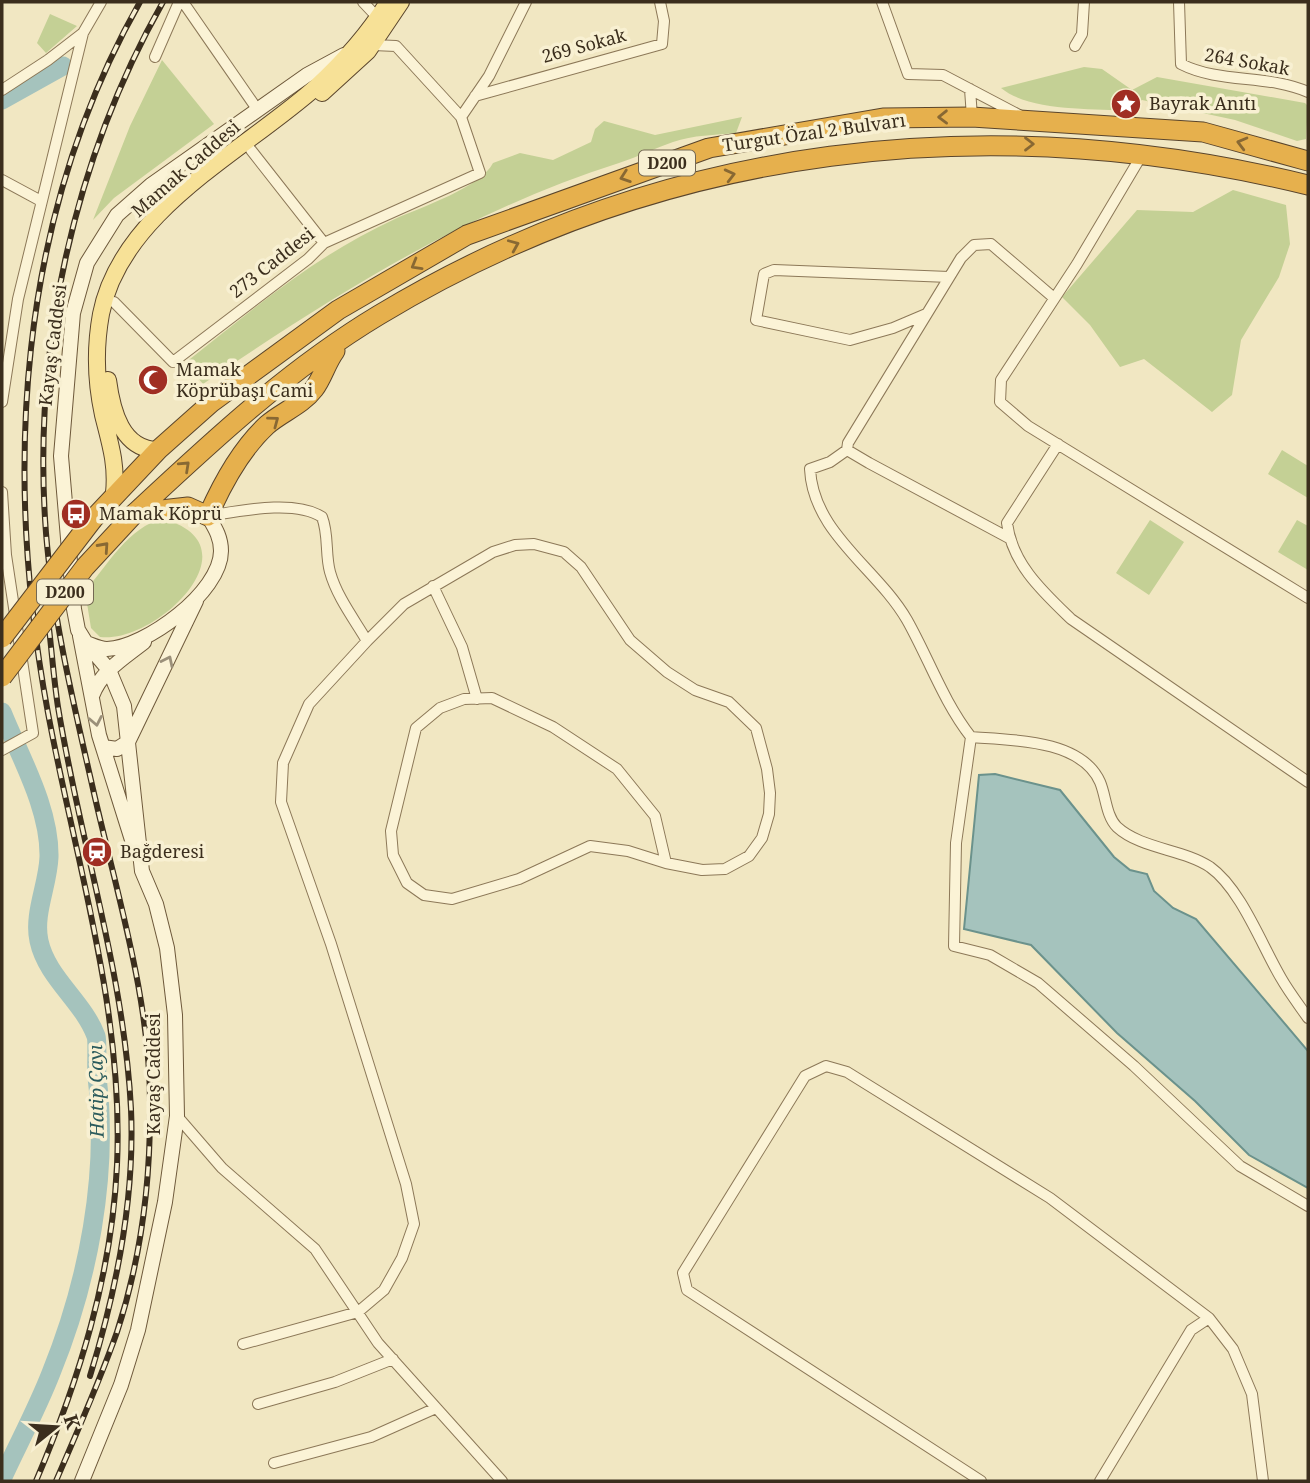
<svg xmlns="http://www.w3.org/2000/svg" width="1310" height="1483" font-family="'Noto Serif',serif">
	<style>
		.green { fill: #c4d095 }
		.water { fill: #a5c3bd; stroke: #6b928c; stroke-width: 2 }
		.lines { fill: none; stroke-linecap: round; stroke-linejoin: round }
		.river { stroke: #a5c3bd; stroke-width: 19 }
		.street-casing { stroke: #8c7858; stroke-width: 12 }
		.secondary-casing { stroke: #6e593b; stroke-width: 16 }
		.primary-casing { stroke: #5a452c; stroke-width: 18 }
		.highway-casing { stroke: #5a452c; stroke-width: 21 }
		.street { stroke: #fbf3d6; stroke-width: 10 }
		.secondary { stroke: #fbf3d6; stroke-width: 14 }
		.primary { stroke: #f7e197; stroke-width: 16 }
		.highway { stroke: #e6b04d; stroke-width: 19 }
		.rail-casing { stroke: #3b2e1d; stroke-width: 6 }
		.rail { stroke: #f8f0d2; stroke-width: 3.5; stroke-dasharray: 10; stroke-linecap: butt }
		.highway-bridge-casing { stroke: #5a452c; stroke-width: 21; stroke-linecap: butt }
		.highway-bridge { stroke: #e6b04d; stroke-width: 19 }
		.oneway { stroke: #886833 }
		.oneway2 { stroke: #9b907a }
		.labels { text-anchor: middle; stroke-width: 7; stroke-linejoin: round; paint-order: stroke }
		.shield { fill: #f8f0d2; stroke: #746853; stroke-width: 2 }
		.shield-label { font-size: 16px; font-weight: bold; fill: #3b2e1d }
		.street-label { font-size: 18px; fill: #3b2e1d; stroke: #f8f0d2 }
		.poi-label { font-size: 18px; fill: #3b2e1d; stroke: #f8f0d2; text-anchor: start }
		.water-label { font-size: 19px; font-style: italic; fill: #2b5b5c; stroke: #f8f0d2 }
	</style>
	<rect width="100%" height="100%" fill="#f1e7c2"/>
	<path class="green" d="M50,14L77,26L46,53L37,43Z
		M162,60L214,124L114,198L93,220L130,126Z
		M1084,67L1102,69L1132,90L1157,77L1305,103L1308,106L1306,139L1297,141L1235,120L1142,100L1129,111C1092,108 1030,112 1001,88Z
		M742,117L736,133C716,135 693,135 673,142C655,148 638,157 619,163C465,212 336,294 203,384L185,363C256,307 314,256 397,218C422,207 481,187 493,163L520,153L553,160L591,142L595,129L604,121L655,135Z
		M1233,190L1286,205L1290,244L1279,277L1241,340L1232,395L1212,412L1144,359L1120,367L1090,325L1062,297L1137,210L1193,212Z
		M1282,450L1308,466V498L1268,474Z
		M163,519C259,545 156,644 100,637L91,628L85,591C107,566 129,526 163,519Z
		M1150,520L1184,542L1149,595L1116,573Z
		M1297,520L1308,526V570L1278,552Z"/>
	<path class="water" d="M995,774L1060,790L1114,857L1130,870L1147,874L1154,891L1173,908L1196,919L1308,1051V1188L1249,1155L1195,1101L1117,1033L1031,945L964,929L979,775Z"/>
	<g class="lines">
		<path class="river" d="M2,100L63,66
			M2,712C20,757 50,808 49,857C48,885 33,914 39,941C47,978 83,1001 96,1036C98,1042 96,1066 97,1077C109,1175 88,1282 51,1373C37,1409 18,1444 2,1479"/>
		<g class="street-casing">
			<path id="street" d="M183,2L257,109
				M363,2L378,18
				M882,2L908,74L943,75L1021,116
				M1179,2L1181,64C1220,84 1268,74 1308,92
				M1075,46L1082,34L1084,2
				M155,57L179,2
				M970,89L972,117
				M2,90L48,60L83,33L101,2
				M475,96L662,44L664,21L660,2
				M461,117L489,76L526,2
				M251,150L324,243
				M1143,153L1077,264L1001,380L1000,402L1028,426L1308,598
				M2,180L41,201
				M114,302L173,362L308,259L324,243L480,173L461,117L396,46L373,45
				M926,314L893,328L850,340L756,320L764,274L774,270L949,277
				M2,402L18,299L83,33
				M1058,444L1007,523C1012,564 1043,592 1071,619L1308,782
				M847,450L830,462L810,469C813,533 877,568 907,620C929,659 943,701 971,737L956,843L954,946L990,955L1038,983L1134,1066L1240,1166L1308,1206
				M2,492L6,555L33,733L2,750
				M208,516C240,511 295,499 322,517C329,535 325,554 330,572C337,597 354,619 367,641L404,604L493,552L515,545L534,544L564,552L581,567L630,640L667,672L695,690L729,702L756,728L767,769L770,793L769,814L762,838L749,856L725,869L702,870L666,863L628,851L590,846L519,879L452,899L424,895L407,883L393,855L391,831L416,728L440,708L464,699L492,698L553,727L617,769L655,816L666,863
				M1009,538L869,463L847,450L848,443L961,258L974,245L991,244L1054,298
				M433,586L462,647L477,699
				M971,737C1011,740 1081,739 1100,782C1106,796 1106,816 1117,827C1141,849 1183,849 1210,867C1241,889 1262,946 1281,978C1289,992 1299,1005 1308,1018
				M177,1116L222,1168L315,1249L378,1343L502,1481
				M243,1344L358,1312L384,1290L402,1258L414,1224L406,1184L331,944L281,802L283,763L309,704L367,641
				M258,1404L335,1382L393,1359
				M274,1463L371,1437L436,1408
				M981,1481L687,1290L683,1273L805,1076L826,1066L847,1072L1050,1198L1209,1318L1233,1349L1252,1394L1263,1481
				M1100,1481L1191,1330L1209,1318"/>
		</g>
		<g class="secondary-casing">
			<path id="secondary" d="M208,516C215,528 221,537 221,551C221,592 145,648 107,649C100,649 92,645 86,643L78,630L74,609L61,456L73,313L87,263L117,215L151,185L307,75L344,55
				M80,636L99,735L132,840
				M92,696C101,671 124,658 144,642
				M103,747L117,749L128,742L196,601
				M82,1481L121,1385L138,1330L165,1202L177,1116L175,1015L167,948L156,904L142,871L124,706L109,670L86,643"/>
		</g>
		<g class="primary-casing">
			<path id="primary" d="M322,93L368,51L401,2
				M108,380C112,411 122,450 158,450
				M114,493C117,464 110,443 103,415C96,383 95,347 101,314C121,211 243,152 316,87C343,62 369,33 388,2"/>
		</g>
		<g class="highway-casing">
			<path id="highway" d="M135,513C211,442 289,369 379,315C664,143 988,107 1308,185
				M135,513L188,507L208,516C222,484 241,449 267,425C282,412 302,405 314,389C323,377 326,363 335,351
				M93,519L158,450L212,402L338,310L467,235L709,148L883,118L972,117L1203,132L1308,161"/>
		</g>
		<use href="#street" class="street"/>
		<use href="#secondary" class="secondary"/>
		<use href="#primary" class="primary"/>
		<use href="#highway" class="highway"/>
		<g class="rail-casing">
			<path id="rail" d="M49,628C52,654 54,681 58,707C80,842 124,972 131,1109C135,1198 116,1292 90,1376
				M36,1481C79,1380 112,1275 117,1165C124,1011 76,863 48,713C3,472 17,219 140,2
				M56,1481C77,1432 99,1383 117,1332C140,1262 150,1187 150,1113C152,1004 117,895 93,789C74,705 53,620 46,533C32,350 73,161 163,2"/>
		</g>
		<use href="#rail" class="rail"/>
		<g class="highway-bridge-casing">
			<path id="highway-bridge" d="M2,638L93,519
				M2,677L85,567L135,513"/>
		</g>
		<use href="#highway-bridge" class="highway-bridge"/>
	</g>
	<defs><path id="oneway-chevron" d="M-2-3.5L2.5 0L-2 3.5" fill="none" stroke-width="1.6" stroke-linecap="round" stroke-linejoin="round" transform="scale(1.75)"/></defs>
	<g class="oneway">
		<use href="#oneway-chevron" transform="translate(943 117) rotate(179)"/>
		<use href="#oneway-chevron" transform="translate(1242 143) rotate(-165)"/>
		<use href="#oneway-chevron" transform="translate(1029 144)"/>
		<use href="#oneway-chevron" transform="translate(730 175) rotate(-14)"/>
		<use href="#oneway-chevron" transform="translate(625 177) rotate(161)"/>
		<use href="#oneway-chevron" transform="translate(514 245) rotate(-23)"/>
		<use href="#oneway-chevron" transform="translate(416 265) rotate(150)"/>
		<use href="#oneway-chevron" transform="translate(274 421) rotate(-37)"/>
		<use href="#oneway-chevron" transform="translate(185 466) rotate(-43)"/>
		<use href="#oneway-chevron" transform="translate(104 547) rotate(-48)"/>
	</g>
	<g class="oneway2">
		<use href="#oneway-chevron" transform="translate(168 661) rotate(-64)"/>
		<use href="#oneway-chevron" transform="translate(96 721) rotate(79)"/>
	</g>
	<defs>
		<g id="sight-disc" transform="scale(1.575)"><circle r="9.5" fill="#a02e23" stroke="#f8f0d2"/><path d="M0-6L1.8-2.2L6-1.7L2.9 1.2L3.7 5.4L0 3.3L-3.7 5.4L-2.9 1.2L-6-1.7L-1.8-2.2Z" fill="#fff"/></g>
		<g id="mosque-disc" transform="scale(1.575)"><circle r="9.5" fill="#a02e23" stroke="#f8f0d2"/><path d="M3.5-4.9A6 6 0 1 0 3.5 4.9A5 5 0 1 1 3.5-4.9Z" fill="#fff"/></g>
		<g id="bus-disc" transform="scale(1.575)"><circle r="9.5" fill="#a02e23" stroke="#f8f0d2"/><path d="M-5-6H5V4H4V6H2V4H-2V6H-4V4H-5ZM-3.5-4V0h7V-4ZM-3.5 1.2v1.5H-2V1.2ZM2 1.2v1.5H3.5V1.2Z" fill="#fff"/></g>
		<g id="station-disc" transform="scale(1.575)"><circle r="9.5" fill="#a02e23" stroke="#f8f0d2"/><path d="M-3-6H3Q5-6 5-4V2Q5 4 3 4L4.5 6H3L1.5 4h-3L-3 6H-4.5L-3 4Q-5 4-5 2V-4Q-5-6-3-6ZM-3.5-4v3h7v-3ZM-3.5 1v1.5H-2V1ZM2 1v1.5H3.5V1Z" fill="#fff"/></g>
	</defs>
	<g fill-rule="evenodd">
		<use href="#sight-disc" x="1126" y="104"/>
		<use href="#mosque-disc" x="153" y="380"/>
		<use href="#bus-disc" x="76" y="514"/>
		<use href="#station-disc" x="97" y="852"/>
	</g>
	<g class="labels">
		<g class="shield">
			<rect x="639" y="150.5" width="56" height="25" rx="5"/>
			<rect x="37" y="579.5" width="56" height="25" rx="5"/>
		</g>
		<g class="shield-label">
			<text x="667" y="169">D200</text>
			<text x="65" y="598">D200</text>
		</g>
		<g class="street-label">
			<text transform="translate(584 46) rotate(-15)" y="6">269 Sokak</text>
			<text transform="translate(1247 62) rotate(10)" y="6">264 Sokak</text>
			<text transform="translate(814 133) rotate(-8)" y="6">Turgut Özal 2 Bulvarı</text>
			<text transform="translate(186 169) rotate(-41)" y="6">Mamak Caddesi</text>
			<text transform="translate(272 263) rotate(-38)" y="6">273 Caddesi</text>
			<text transform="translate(53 345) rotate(-83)" y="6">Kayaş Caddesi</text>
			<text transform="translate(154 1074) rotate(-90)" y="6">Kayaş Caddesi</text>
		</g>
		<g class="poi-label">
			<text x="1149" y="110">Bayrak Anıtı</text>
			<text x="176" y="376">Mamak<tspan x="176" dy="21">Köprübaşı Cami</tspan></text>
			<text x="99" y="520">Mamak Köprü</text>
			<text x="120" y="858">Bağderesi</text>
		</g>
		<g class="water-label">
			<text transform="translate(96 1091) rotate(-91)" y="7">Hatip Çayı</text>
		</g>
	</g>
	<rect width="1310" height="1483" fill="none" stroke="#3b2e1d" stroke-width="7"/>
	<g transform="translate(56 1427) rotate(72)" stroke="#f8f0d2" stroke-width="5" paint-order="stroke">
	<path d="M0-5L12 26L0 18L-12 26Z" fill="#3b2e1d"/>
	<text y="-10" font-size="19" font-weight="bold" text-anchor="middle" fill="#3b2e1d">K</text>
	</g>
</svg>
